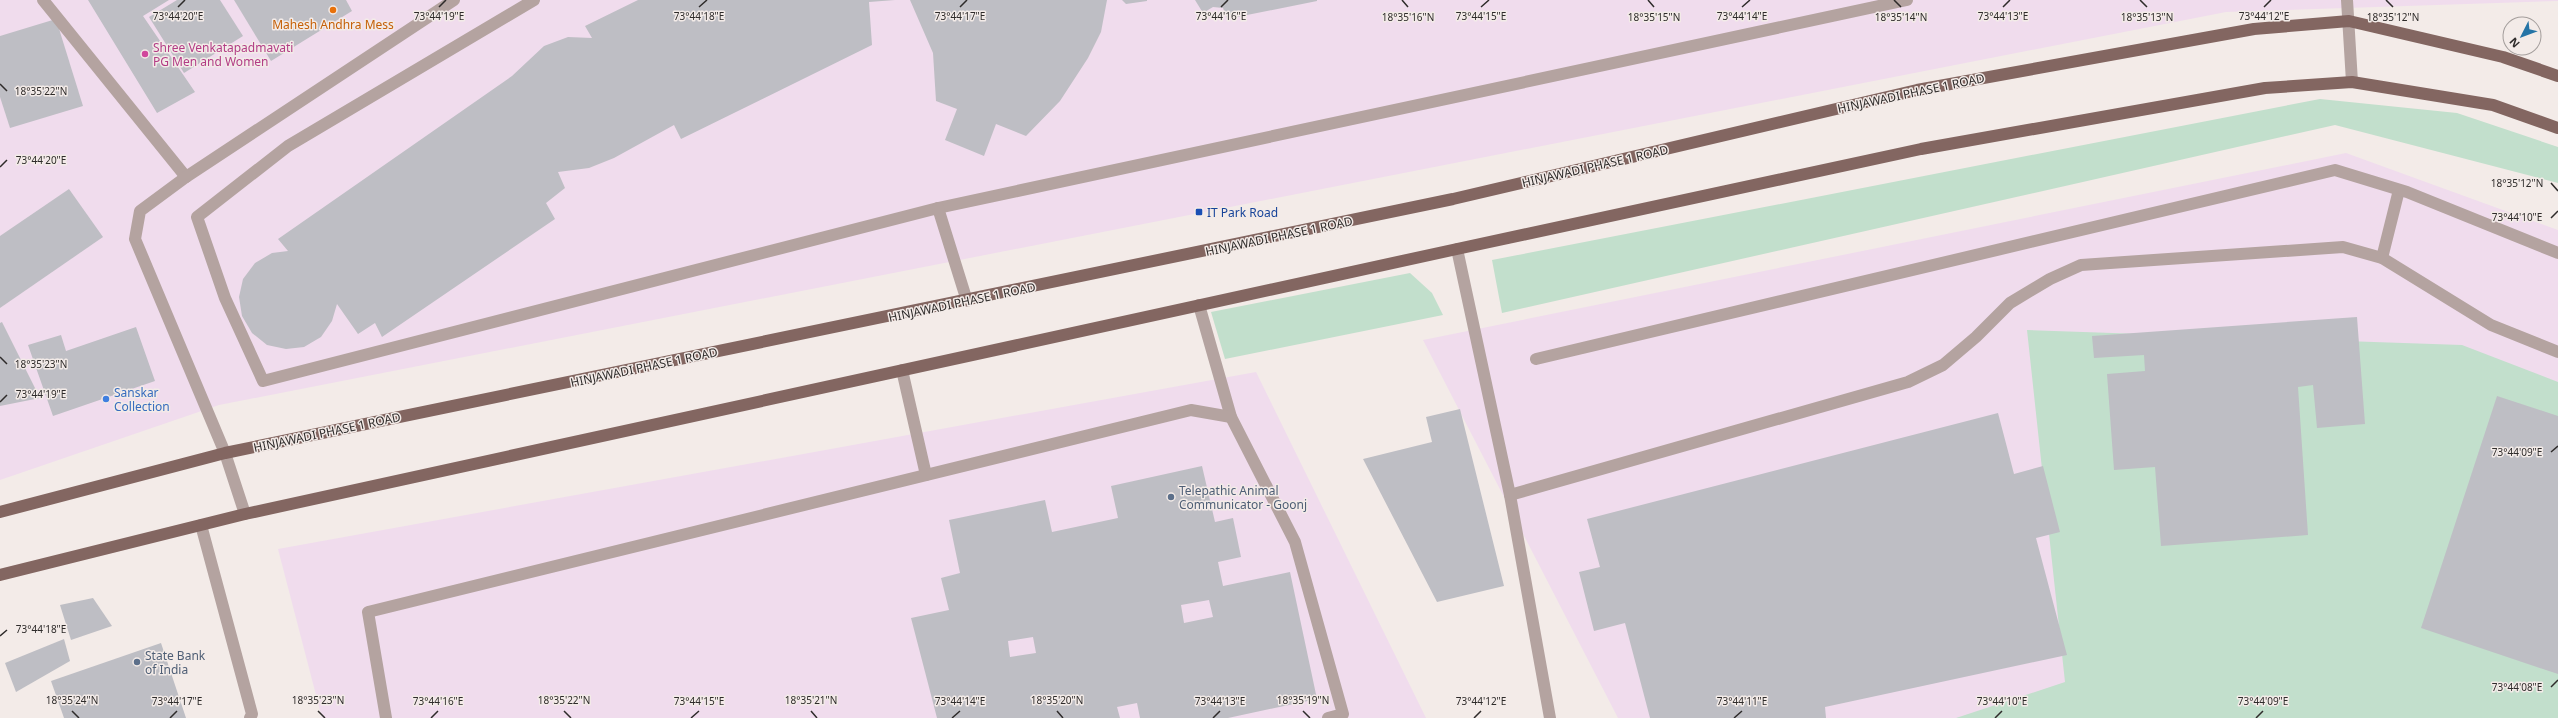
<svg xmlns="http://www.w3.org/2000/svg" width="2558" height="718" font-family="'Noto Sans',sans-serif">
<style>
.commercial{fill:#f0dced}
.green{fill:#c2dfcc}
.building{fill:#bebec4;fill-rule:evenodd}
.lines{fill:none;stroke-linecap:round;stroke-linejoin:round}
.minor{stroke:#b4a3a0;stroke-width:12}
.major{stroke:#836661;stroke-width:12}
.ticks{fill:none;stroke:#2e2b2a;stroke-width:1.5}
.food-dot{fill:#e8710a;stroke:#f3ebe8;stroke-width:1.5}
.hotel-dot{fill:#d1479c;stroke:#f3ebe8;stroke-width:1.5}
.transit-dot{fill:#1a4fb4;stroke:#f3ebe8;stroke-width:1.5}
.shop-dot{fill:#3f7fe0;stroke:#f3ebe8;stroke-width:1.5}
.service-dot{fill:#5c6f8a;stroke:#f3ebe8;stroke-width:1.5}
.labels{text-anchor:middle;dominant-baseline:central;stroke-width:3;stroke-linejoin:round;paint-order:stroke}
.food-label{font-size:12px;fill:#c56008;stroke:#f3ebe8}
.hotel-label{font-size:12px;fill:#b23c85;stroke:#f3ebe8;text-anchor:start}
.street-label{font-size:12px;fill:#2e2b2a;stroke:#f3ebe8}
.transit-label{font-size:12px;fill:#164399;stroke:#f3ebe8;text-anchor:start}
.shop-label{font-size:12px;fill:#366cbe;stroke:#f3ebe8;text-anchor:start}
.service-label{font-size:12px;fill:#4e5e75;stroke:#f3ebe8;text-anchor:start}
.ticks-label{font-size:10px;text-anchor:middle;fill:#2e2b2a;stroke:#f3ebe8;stroke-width:3;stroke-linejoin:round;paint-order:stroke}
</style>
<rect width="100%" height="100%" fill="#f3ebe8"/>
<!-- commercial -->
<g class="commercial">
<polygon points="0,0 2558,0 2558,1 2226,12 219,405 0,480"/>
<polygon points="2346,153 2558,230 2558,718 1618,718 1423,340"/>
<polygon points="1256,372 1426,718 322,718 278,549"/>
</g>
<!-- green -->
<g class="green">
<polygon points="2320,99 2457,113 2558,147 2558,183 2335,125 1502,313 1492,260"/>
<polygon points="1410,273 1432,293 1443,315 1225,359 1211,312"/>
<polygon points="2027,330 2462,345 2558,382 2558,718 1956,718 2065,682"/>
</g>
<!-- building -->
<g class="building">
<polygon points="88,0 169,0 143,16 195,92 157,113"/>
<polygon points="177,0 220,0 243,36 184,73 149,17"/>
<polygon points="234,0 346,0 352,11 271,61"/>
<polygon points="638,0 895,0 869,2 872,45 681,139 674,125 614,158 589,168 558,172 565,188 546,203 555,219 382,337 375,323 358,334 337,304 332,321 321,337 304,347 286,349 267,345 252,333 242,316 239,297 243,279 255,263 272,253 288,251 278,239 512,76 544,46 568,37 592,38 585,26"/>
<polygon points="910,0 1107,0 1101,32 1088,58 1060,101 1026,136 996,124 984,156 945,140 957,109 936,101 933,53"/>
<polygon points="1122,0 1147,0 1147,1 1126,4"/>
<polygon points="1195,0 1317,0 1317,1 1227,19 1223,8 1213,7 1203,13"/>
<polygon points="56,19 83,106 10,128 0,97 0,36"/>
<polygon points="69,189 103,237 0,308 0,236"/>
<polygon points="2357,317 2365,424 2317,428 2313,385 2298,387 2308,535 2161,546 2155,467 2114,470 2107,374 2145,371 2144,355 2094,358 2092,336"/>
<polygon points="2,322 40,398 0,406 0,323"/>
<polygon points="136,327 155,381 53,416 28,345 61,335 66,351"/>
<polygon points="2497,396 2558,416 2558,674 2421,628"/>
<polygon points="1460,409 1504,586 1437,602 1363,459 1432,442 1426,417"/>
<polygon points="1998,413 2014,474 2043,466 2060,532 2036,538 2067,655 1825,707 1826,718 1650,718 1625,623 1594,631 1579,572 1600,567 1587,519"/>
<path d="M1202 466 1215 522 1233 518 1241 557 1218 562 1223 586 1290 572 1317 699 1228 718H1140L1137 703 1117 707 1120 718H937L911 618 949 610 941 578 960 573 949 520 1045 500 1052 532 1118 518 1111 486ZM1209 600 1213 617 1184 623 1181 605ZM1033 637 1036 653 1010 657 1008 641Z"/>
<polygon points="93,598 112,626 71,640 60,605"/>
<polygon points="64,639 70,661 16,692 5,663"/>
<polygon points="161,643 186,718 64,718 51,681"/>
</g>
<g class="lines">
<!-- minor -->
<g class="minor">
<polyline points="43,0 186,177"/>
<polyline points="534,0 288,146 197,217 225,298 263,381 938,208 1907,0"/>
<polyline points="2347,0 2352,82"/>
<polyline points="938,208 967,301"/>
<polyline points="1457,249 1510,495 1550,718"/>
<polyline points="2382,258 2399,190"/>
<polyline points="1199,305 1231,417 1295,542 1343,714 1328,718"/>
<polyline points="1536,359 2335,170 2407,192 2558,253"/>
<polyline points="902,370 926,475"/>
<polyline points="1510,495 1908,382 1943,365 1976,337 2010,303 2050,279 2081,265 2343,247 2382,258 2491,325 2558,352"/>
<polyline points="245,514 225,453 135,239 140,211 186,177 454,0"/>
<polyline points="201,525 252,714 250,718"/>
<polyline points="386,718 368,612 1191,410 1231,417"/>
</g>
<!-- major -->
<g class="major">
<polyline points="0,512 225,453 1453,199 1917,90 2254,29 2349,21 2503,57 2558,76"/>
<polyline points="0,575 245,514 1457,249 1921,149 2265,88 2352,82 2493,105 2558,128"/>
</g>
</g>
<!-- ticks -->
<path class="ticks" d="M1402 0 1408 7M1648 0 1654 7M1894 0 1901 7M2140 0 2147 7M2386 0 2393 7M178 7 185 0M439 7 446 0M699 7 707 0M960 7 967 0M1221 7 1228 0M1481 7 1489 0M1742 7 1750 0M2003 7 2010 0M2264 7 2271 0M0 84 7 91M0 167 7 160M2551 183 2558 191M2551 218 2558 211M0 357 7 364M0 402 7 395M2551 452 2558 446M0 636 7 630M2551 687 2558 680M72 711 79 718M318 711 325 718M564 711 571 718M811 711 817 718M1057 711 1063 718M1303 711 1310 718M170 718 177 711M431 718 438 711M691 718 699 711M952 718 960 711M1213 718 1220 711M1474 718 1481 711M1734 718 1742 711M1995 718 2002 711M2256 718 2263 711"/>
<!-- markers -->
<circle class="food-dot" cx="333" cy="10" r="4"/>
<circle class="hotel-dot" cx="145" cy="54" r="4"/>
<rect class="transit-dot" x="1195" y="208" width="8" height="8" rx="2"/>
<circle class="shop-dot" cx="106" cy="399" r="4"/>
<g class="service-dot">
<circle cx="1171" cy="497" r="4"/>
<circle cx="137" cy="662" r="4"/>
</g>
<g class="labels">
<!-- food labels -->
<g class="food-label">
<text x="333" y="24">Mahesh Andhra Mess</text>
</g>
<!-- hotel labels -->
<g class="hotel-label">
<text x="153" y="47">Shree Venkatapadmavati<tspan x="153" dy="14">PG Men and Women</tspan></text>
</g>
<!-- street labels -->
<g class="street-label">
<text transform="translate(1911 93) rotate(-12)">HINJAWADI PHASE 1 ROAD</text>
<text transform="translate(1595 166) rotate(-13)">HINJAWADI PHASE 1 ROAD</text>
<text transform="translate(1279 236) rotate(-12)">HINJAWADI PHASE 1 ROAD</text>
<text transform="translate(962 302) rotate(-12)">HINJAWADI PHASE 1 ROAD</text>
<text transform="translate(644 367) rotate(-12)">HINJAWADI PHASE 1 ROAD</text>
<text transform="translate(327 432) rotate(-12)">HINJAWADI PHASE 1 ROAD</text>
</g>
<!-- transit labels -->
<g class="transit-label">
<text x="1207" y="212">IT Park Road</text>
</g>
<!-- shop labels -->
<g class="shop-label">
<text x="114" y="392">Sanskar<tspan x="114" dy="14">Collection</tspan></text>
</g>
<!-- service labels -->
<g class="service-label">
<text x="1179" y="490">Telepathic Animal<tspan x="1179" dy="14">Communicator - Goonj</tspan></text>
<text x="145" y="655">State Bank<tspan x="145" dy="14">of India</tspan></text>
</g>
</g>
<g class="ticks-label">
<text x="178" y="20">73°44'20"E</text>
<text x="439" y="20">73°44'19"E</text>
<text x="699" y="20">73°44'18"E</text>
<text x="1481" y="20">73°44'15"E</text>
<text x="1742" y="20">73°44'14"E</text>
<text x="2264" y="20">73°44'12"E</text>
<text x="960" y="20">73°44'17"E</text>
<text x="1221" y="20">73°44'16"E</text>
<text x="2003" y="20">73°44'13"E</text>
<text x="2147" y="21">18°35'13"N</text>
<text x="2393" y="21">18°35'12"N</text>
<text x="1408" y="21">18°35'16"N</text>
<text x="1654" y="21">18°35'15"N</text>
<text x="1901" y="21">18°35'14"N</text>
<text x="41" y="95">18°35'22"N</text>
<text x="41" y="164">73°44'20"E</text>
<text x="2517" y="187">18°35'12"N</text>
<text x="2517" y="221">73°44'10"E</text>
<text x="41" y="368">18°35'23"N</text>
<text x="41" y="398">73°44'19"E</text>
<text x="2517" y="456">73°44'09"E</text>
<text x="41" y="633">73°44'18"E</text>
<text x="2517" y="691">73°44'08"E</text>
<text x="72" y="704">18°35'24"N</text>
<text x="318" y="704">18°35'23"N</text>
<text x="564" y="704">18°35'22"N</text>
<text x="811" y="704">18°35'21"N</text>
<text x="1057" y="704">18°35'20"N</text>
<text x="1303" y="704">18°35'19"N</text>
<text x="177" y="705">73°44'17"E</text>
<text x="438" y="705">73°44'16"E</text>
<text x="699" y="705">73°44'15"E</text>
<text x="960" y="705">73°44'14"E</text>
<text x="1220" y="705">73°44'13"E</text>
<text x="1481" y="705">73°44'12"E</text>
<text x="1742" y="705">73°44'11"E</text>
<text x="2002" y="705">73°44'10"E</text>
<text x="2263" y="705">73°44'09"E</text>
</g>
<!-- north arrow -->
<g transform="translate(2522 36) rotate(228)"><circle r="19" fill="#f3ebe8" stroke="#a49e9c"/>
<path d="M0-3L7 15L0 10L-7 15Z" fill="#2574a6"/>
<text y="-6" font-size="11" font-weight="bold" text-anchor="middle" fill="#2e2b2a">N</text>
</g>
</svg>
